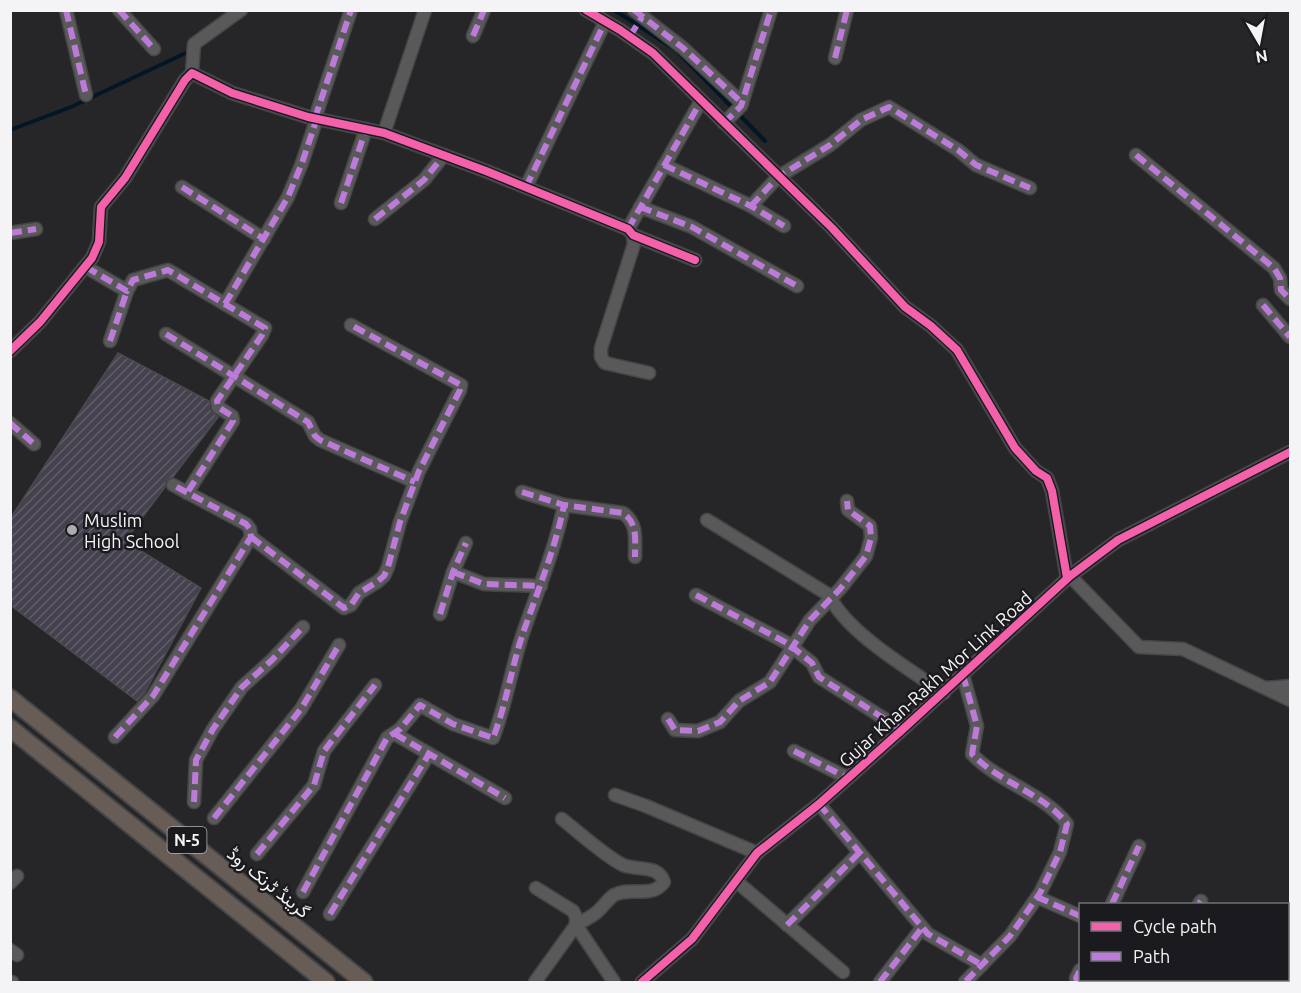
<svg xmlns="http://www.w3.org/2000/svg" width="1301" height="993" font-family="Ubuntu,Vazirmatn,sans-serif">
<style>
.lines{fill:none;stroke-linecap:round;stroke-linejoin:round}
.stream{stroke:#031625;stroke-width:4}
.building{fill:url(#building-hatch);stroke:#4a4a4c;stroke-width:1.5}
.minor-casing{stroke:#454547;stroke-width:15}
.highway-casing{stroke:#454547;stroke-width:20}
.minor{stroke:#59595a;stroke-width:12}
.highway{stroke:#675d56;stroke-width:16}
.quiet{stroke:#bd7bd9;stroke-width:6;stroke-dasharray:12 6;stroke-linecap:butt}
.cycleway-casing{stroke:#1b1b1f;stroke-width:11}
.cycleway{stroke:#f560ab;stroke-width:8}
.poi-dot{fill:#acacae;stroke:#1b1b1f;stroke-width:2}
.labels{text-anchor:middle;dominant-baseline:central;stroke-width:5;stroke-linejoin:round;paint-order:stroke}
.shield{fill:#1b1b1f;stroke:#b3b3b6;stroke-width:1.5}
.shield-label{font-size:16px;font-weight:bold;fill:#f4f4f6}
.poi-label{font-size:18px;fill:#f4f4f6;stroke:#1b1b1f;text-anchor:start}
.street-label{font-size:18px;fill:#f4f4f6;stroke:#1b1b1f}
</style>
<defs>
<pattern id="building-hatch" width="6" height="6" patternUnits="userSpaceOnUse" patternTransform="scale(1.5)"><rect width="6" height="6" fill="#46414f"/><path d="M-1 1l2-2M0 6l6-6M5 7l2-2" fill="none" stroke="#615d69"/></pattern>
</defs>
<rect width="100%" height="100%" fill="#262628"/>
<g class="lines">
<!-- stream -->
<g class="stream">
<polyline points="614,10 676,50 765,141"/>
<polyline points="10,130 71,107 190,51"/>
</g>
</g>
<!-- building -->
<polygon class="building" points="118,353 209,401 211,411 218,417 173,477 166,481 165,487 125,541 201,588 145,692 137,701 10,605 10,519"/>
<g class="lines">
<defs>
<g id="minor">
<polyline points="66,10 86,95"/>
<polyline points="119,10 154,49"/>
<polyline points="586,10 620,30 653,53 832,228 905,307 931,326 957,350 1015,448 1036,471 1047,478 1052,491 1067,578"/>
<polyline points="634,10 683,48 742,103"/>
<polyline points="473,36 484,10"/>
<polyline points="835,58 847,10"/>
<polyline points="192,73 194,44 241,10"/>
<polyline points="315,118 351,10"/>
<polyline points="724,123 741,106 771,10"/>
<polyline points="384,133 425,10"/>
<polyline points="1136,155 1274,268 1280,278 1281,290 1290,299"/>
<polyline points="664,165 751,206 784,226"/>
<polyline points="182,187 264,239"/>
<polyline points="526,187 605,22"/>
<polyline points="341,203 366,129"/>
<polyline points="751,206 778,177 830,145 861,120 889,107 958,150 976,165 1030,188"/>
<polyline points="640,207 692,227 797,286"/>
<polyline points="375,219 424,180 444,155"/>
<polyline points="628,229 701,101"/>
<polyline points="10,233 36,229"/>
<polyline points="633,235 634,244 601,348 601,357 605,363 649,373"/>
<polyline points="86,267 127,291 133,280 168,270 265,328 262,335 217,401 218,407 232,416 233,421 187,493"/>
<polyline points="225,304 288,197 302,163 317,118"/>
<polyline points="1263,305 1290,337"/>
<polyline points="166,334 308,422 315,436 320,440 415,482"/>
<polyline points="110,341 127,291"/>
<polyline points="10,351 40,322 92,258 99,242 101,207 125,178 185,80 192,73 232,93 308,117 384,133 486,171 628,229 633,235 695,260"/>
<polyline points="10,423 34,444"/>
<path d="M522 492 564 505 623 513C638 523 635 540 635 557"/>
<path d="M707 520 829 595C846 632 910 670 944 693"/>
<polyline points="251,537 344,608 351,605 359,593 377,582 384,576 388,567 400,522 419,471 460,390 461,385 351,325"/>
<polyline points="453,572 484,584 541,586"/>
<polyline points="1070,576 1139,647 1183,649 1290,700"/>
<polyline points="696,595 787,643 812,663 819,677 902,730"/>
<polyline points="440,614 453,572 466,543"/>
<path d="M963 675 977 726 972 754C998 782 1045 794 1067 824L1060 852 1040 893 1010 936 965 982"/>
<polyline points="1266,688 1290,686"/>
<polyline points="668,719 675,730 698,731 720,722 739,701 770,682 810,620 840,589 866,556 871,538 870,526 848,510 847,501"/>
<polyline points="395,734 505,798"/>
<polyline points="115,737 153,696 251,537 250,529 246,524 173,485"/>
<polyline points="794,751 848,778"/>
<polyline points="615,795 646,806 757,853"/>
<polyline points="194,802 196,760 213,729 242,687 272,660 303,627"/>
<polyline points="819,804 928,934 982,965"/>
<polyline points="214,818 301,709 339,645"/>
<path d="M562 819C577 831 606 857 623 865 638 871 658 864 664 882 652 899 631 886 614 895 608 899 603 907 597 912 591 917 583 921 576 925L614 982"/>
<polyline points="257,854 314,785 324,751 375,685"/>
<polyline points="736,881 843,972"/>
<polyline points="10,883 17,876"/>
<path d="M303 892 387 738 400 729 420 705 453 724 493 738C506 705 511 670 522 636 537 592 555 550 564 505"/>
<polyline points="1037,897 1080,916"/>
<polyline points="1112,904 1139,846"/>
<polyline points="1199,904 1201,901"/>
<polyline points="330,914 429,754"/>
<polyline points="787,925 859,853"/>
<polyline points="10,950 17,955"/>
<polyline points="10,982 12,982"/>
<polyline points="535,982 576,925 576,917 573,911 536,888"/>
<polyline points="642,982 692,939 757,853 819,804 902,730 1070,576 1118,540 1290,452"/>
<polyline points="880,982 922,928"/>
<polyline points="1078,982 1076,978 1080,970"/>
<polyline points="1157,982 1159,980"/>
</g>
<g id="highway">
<polyline points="10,698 364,982"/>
<polyline points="10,728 326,982"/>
</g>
</defs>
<!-- minor casing -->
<use href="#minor" class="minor-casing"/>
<!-- highway casing -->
<use href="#highway" class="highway-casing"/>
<!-- minor -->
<use href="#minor" class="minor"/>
<!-- highway -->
<use href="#highway" class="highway"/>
<!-- quiet -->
<g class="quiet">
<polyline points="66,10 86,95"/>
<polyline points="119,10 154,49"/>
<polyline points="634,10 683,48 742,103"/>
<polyline points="473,36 484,10"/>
<polyline points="630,36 642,17"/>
<polyline points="835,58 847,10"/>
<polyline points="315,118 351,10"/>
<polyline points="724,123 741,106 771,10"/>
<polyline points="1136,155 1274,268 1280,278 1281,290 1290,299"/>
<polyline points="664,165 751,206 784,226"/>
<polyline points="182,187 264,239"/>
<polyline points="526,187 605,22"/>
<polyline points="341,203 366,129"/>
<polyline points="751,206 778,177 830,145 861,120 889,107 958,150 976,165 1030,188"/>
<polyline points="640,207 692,227 797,286"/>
<polyline points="375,219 424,180 444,155"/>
<polyline points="628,229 701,101"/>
<polyline points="10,233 36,229"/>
<polyline points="86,267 127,291 133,280 168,270 265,328 262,335 217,401 218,407 232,416 233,421 187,493"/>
<polyline points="225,304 288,197 302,163 317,118"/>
<polyline points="1263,305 1290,337"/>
<polyline points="166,334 308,422 315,436 320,440 415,482"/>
<polyline points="110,341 127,291"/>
<polyline points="10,423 34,444"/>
<path d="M522 492 564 505 623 513C638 523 635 540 635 557"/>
<polyline points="251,537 344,608 351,605 359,593 377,582 384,576 388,567 400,522 419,471 460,390 461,385 351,325"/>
<polyline points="453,572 484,584 541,586"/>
<polyline points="696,595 787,643 812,663 819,677 902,730"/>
<polyline points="440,614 453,572 466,543"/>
<path d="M963 675 977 726 972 754C998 782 1045 794 1067 824L1060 852 1040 893 1010 936 965 982"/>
<polyline points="668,719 675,730 698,731 720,722 739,701 770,682 810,620 840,589 866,556 871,538 870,526 848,510 847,501"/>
<polyline points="395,734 505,798"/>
<polyline points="115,737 153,696 251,537 250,529 246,524 173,485"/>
<polyline points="794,751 848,778"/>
<polyline points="194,802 196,760 213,729 242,687 272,660 303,627"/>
<polyline points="819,804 928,934 982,965"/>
<polyline points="214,818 301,709 339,645"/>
<polyline points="257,854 314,785 324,751 375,685"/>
<path d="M303 892 387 738 400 729 420 705 453 724 493 738C506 705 511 670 522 636 537 592 555 550 564 505"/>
<polyline points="1037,897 1080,916"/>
<polyline points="1112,904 1139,846"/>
<polyline points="1199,904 1201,901"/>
<polyline points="330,914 429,754"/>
<polyline points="787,925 859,853"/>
<polyline points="880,982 922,928"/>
<polyline points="1078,982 1076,978 1080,970"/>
<polyline points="1157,982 1159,980"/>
</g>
<defs>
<g id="cycleway">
<polyline points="586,10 620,30 653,53 832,228 905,307 931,326 957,350 1015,448 1036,471 1047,478 1052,491 1067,578"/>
<polyline points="10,351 40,322 92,258 99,242 101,207 125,178 185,80 192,73 232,93 308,117 384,133 486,171 628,229 633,235 695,260"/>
<polyline points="642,982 692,939 757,853 819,804 902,730 1070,576 1118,540 1290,452"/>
</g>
</defs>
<!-- cycleway casing -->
<use href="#cycleway" class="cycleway-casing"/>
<!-- cycleway -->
<use href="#cycleway" class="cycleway"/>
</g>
<!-- markers -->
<circle class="poi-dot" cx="72" cy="530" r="6"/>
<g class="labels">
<!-- shield labels -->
<rect class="shield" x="167.5" y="827" width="39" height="26" rx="4.5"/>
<g class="shield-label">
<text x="187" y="840">N-5</text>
</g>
<!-- poi labels -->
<g class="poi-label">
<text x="84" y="520">Muslim<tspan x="84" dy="21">High School</tspan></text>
</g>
<!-- street labels -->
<g class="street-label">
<text transform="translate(935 679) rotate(-42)">Gujar Khan-Rakh Mor Link Road</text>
<text transform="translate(269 882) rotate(39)">گرینڈ ٹرنک روڈ</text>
</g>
</g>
<!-- border -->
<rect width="1301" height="993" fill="none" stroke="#f4f4f6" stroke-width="24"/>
<!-- legend -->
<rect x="1079" y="903" width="210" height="78" fill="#1b1b1f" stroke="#727275" stroke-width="1.5"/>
<rect x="1091" y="922" width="30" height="9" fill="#f560ab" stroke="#727275" stroke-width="1.5"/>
<text x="1133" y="933" font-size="18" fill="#f4f4f6">Cycle path</text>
<rect x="1091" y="952" width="30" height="9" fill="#bd7bd9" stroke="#727275" stroke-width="1.5"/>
<text x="1133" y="963" font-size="18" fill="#f4f4f6">Path</text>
<!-- north arrow -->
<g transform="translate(1259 42) rotate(170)" stroke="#1b1b1f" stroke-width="4.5" paint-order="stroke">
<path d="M0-4.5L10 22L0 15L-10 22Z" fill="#f4f4f6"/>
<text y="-9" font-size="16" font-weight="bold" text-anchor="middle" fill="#f4f4f6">N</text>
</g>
</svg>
